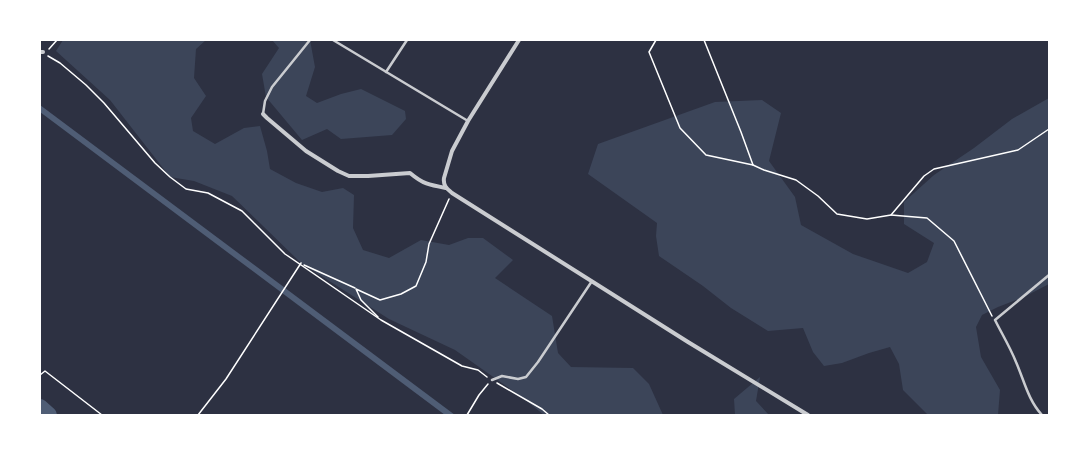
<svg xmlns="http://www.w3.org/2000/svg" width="1089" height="455" font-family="'Playfair Display',serif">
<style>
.green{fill:#3c4559}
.water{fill:#4f5d75}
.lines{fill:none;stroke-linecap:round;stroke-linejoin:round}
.river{stroke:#4f5d75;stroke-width:16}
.path{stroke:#fff;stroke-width:1.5}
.service{stroke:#caccd0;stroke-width:2.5}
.minor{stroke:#caccd0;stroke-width:4}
</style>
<rect width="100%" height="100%" fill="#2d3142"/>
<!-- green -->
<g class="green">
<polygon points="63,40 206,40 196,49 194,78 206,96 191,118 193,131 215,144 244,128 260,126 267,151 270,169 296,183 322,192 343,188 354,195 353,228 363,250 389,258 421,240 449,245 468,238 483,238 513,260 495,278 552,316 558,353 571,367 633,368 649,384 663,415 544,415 523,398 455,350 389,319 301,263 232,196 194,181 170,177 110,100 56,51"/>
<polygon points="272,40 310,40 315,67 306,96 317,103 341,94 361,89 405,111 406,119 392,135 341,139 327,129 302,140 266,97 262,74 279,48"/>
<polygon points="1049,98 1049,284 1024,297 998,307 982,315 976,327 981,357 1000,390 998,415 928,415 903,390 899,364 890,347 869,353 842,363 824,366 813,352 803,328 768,331 731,308 703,286 659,256 656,236 657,223 588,174 598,144 715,102 762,100 781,113 769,161 795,197 801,225 853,254 908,273 927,262 934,243 904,224 904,202 934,175 974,148 1012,119"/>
<polygon points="760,377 756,401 769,415 735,415 734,399"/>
</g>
<!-- water -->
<polygon class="water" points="40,105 455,415 445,415 40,112"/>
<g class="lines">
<!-- river -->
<polyline class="river" points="40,407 49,415"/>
<!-- path -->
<g class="path">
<polyline points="656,40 649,52 680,128 706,155 753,165"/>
<polyline points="704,40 741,132 753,165 764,170 796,180 818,196 837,214 867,219 891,215 924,176 934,169 1018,150 1049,129"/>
<polyline points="49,49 57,40"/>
<polyline points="48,56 60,63 86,85 104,103 155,163 170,177 186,189 208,193 242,211 285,254 381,320 462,366 478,370 487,377"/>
<polyline points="891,215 927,218 954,241 992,316"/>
<polyline points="304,265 355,288"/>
<polyline points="378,317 361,300 356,289 380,300 401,294 416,286 426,262 429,244 449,199"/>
<polyline points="40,375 45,371 102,415"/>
<polyline points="497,383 542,409 549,415"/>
<polyline points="198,415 226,379 301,263"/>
<polyline points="467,415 479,395 488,384"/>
</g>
<!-- service -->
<g class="service">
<polyline points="333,40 468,121"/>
<polyline points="386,72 407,40"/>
<polyline points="263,114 265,101 272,87 310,40"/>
<polyline points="492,380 502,376 518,379 526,377 538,362 592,281"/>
<path d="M1042 415C1028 400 1024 380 1016 362 1010 347 1002 334 995 320L1049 275"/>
</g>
<!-- minor -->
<g class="minor">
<path d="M519 40 468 121 452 151 444 178C443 185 446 188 452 193L688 342 808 415"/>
<polyline points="40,52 43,52"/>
<path d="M263 114 267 118 306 151 338 171 349 176H368L410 173C423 184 429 185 446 188"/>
</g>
</g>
<!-- border -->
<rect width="1089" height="455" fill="none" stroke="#ffffff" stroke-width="82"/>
</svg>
